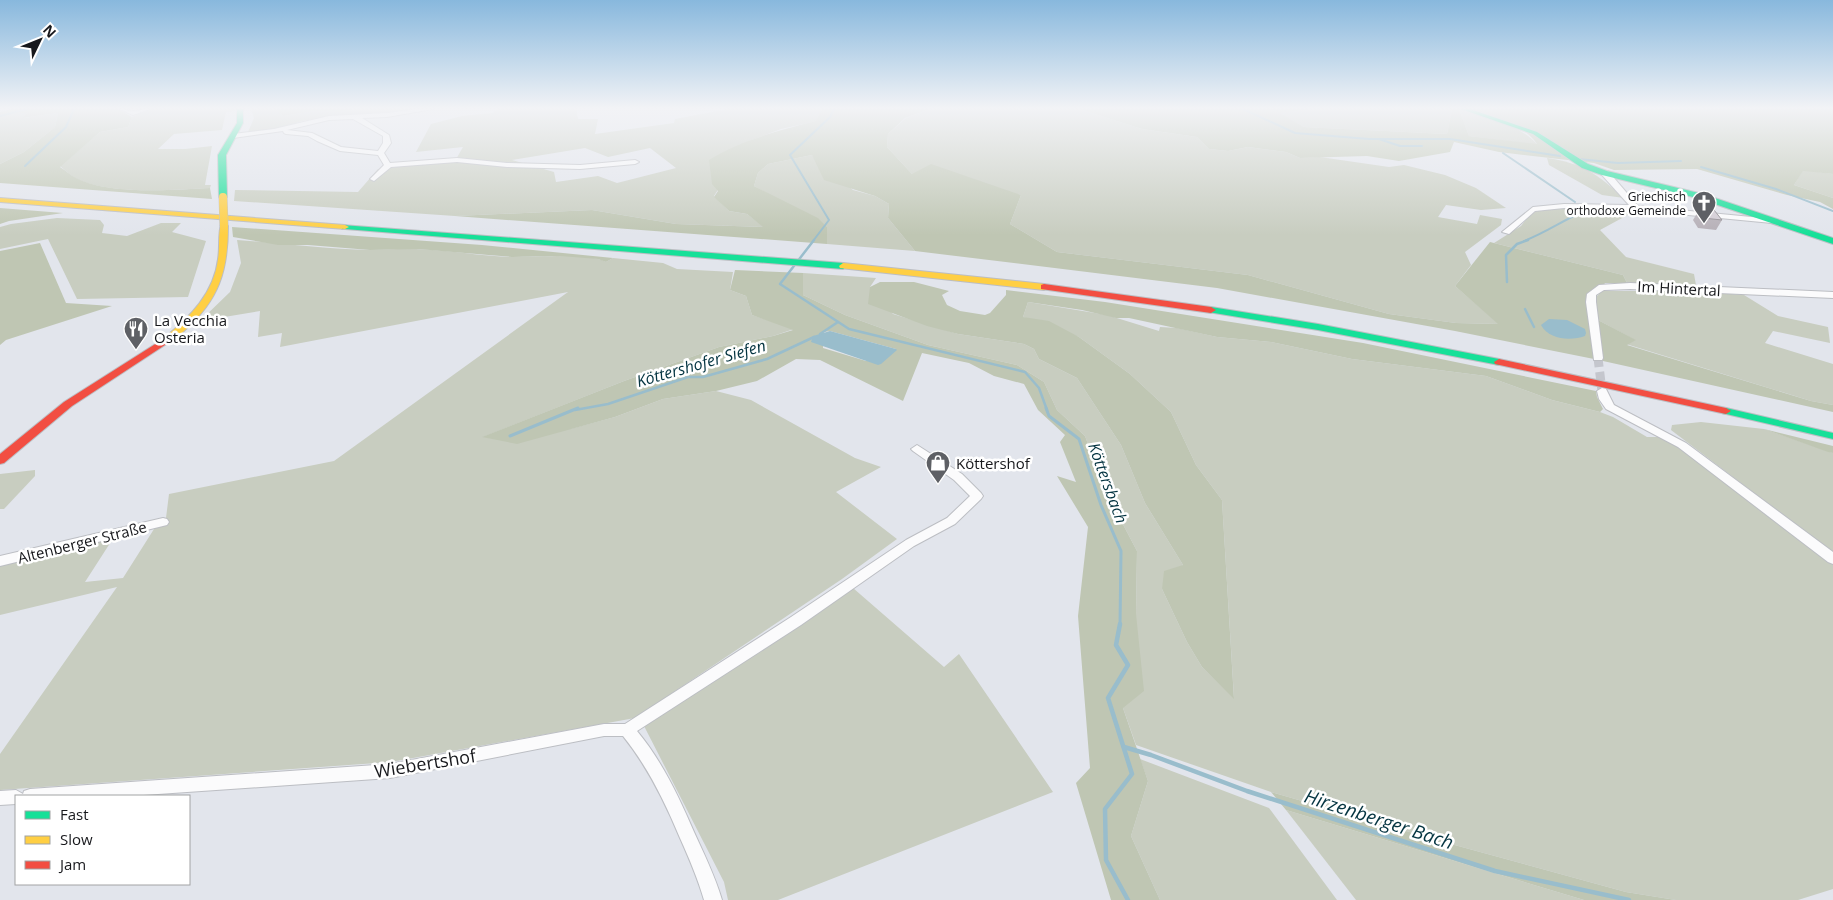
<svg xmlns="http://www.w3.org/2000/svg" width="1833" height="900" font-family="'Open Sans',sans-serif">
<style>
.green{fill:#c8cdc0;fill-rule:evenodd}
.forest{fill:#bfc6b3;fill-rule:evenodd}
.water{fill:#99bdcc}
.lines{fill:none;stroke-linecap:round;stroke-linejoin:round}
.stream-far3{stroke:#99bdcc;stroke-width:2}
.stream-far2{stroke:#99bdcc;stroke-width:2.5}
.stream-far1{stroke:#99bdcc;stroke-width:3}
.stream{stroke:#99bdcc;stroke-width:4.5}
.street-tunnel{stroke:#c4c6cd;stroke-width:9;stroke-dasharray:9 5;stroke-linecap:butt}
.street-casing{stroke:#bcbec3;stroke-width:2}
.fast-casing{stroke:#bcbec3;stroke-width:2}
.slow-casing{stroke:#bcbec3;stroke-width:2}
.jam-casing{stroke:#bcbec3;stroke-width:2}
.street{fill:#fbfbfc;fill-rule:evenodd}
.fast{fill:#16e098;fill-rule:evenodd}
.slow{fill:#ffcf43;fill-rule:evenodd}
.jam{fill:#f24e42;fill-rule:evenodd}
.slow-bridge-casing{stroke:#bcbec3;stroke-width:9;stroke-linecap:butt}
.slow-bridge{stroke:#ffcf43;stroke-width:8}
.wall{fill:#b5afb6}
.building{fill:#d2ccd4;stroke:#938f94}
.labels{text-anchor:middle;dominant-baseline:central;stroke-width:5;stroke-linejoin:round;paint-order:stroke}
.far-poi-label{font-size:12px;fill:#17181c;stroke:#fff;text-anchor:end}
.street-label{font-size:15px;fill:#17181c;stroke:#fff}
.poi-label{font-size:15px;fill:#17181c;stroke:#fff;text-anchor:start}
.water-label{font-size:16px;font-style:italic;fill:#043441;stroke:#fff}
.near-street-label{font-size:18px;fill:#17181c;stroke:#fff}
.near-water-label{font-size:19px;font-style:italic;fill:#043441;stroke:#fff}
</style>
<rect width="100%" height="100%" fill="#e2e5ec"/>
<!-- green -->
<g class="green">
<path d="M150 109H234V111L226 112 222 130 174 134 158 149H185L212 146 205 185H211L210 188C173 190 108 195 75 178 70 175 65 170 60 166L100 132 128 127 132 117Z"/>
<polygon points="251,109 276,109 283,116 315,111 338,112 357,109 424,109 327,117 302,121 276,129 248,132 254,118"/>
<path d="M497 109H576L578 119H598L595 134 674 123 675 119 728 109H822L817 121 781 129 749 141 714 196 729 211 747 214 764 227 676 224 592 210 455 216 234 201 235 190 358 192 378 169 455 161 463 147 416 152 431 124 462 116 493 113ZM585 148 608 157 650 148 676 168 617 183 598 176 556 182 554 172 512 160Z"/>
<polygon points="930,109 1079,109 1142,129 1197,137 1209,149 1228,151 1248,147 1286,152 1300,158 1320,157 1389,167 1404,165 1445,175 1476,188 1506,208 1481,210 1446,205 1438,217 1477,224 1480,215 1502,219 1501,225 1465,252 1471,265 1455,286 1499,324 1456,323 1389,314 1248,275 1057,252 1010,224 1021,195 912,174 887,147 888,134 906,118"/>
<polygon points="1314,109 1452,109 1447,134 1304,127 1279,113"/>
<path d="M1459 109C1486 118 1518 123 1538 145L1469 136Z"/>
<polygon points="14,113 29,113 23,118 58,113 55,127 24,152 0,164 0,116"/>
<polygon points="812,155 853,190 875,196 889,204 888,218 915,251 827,244 827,227 754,186 758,173 768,164"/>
<path d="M1547 158C1583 163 1598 175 1624 198L1602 195 1549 165Z"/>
<polygon points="1803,170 1833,174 1833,198 1794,185"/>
<polygon points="1566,207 1633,209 1635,211 1600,230 1626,257 1694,274 1696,285 1689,287 1627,283 1623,275 1494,243 1521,226 1528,217 1536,211"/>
<polygon points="57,218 100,220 104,225 102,233 127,236 161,223 181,223 172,232 206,241 188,297 77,299 48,239 0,249 0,227 11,224"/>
<path d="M237 240C281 243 326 249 370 250 385 250 401 248 416 249 448 250 480 256 511 257 534 258 588 252 606 262L613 258 663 263 677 269 733 272 730 290 746 296 752 315 794 329 773 336 719 347 624 381 483 437 570 429 615 417 663 399 716 391 751 400 855 458 881 467 836 492 897 539 842 579 635 718 391 762 0 790V754L117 587 0 615V565L114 537 85 582 123 578 161 518H166L169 494 334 461 568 292 280 347 282 333 258 337 260 311 200 321 230 292 241 263Z"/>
<polygon points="803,273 876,278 870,287 893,314 958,334 1024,344 1034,349 1039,359 1077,378 1121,445 1145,503 1183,565 1162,589 1187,642 1202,667 1234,698 1222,500 1196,465 1171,412 1130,374 1079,337 1023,317 1028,302 1107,315 1159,331 1160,327 1177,328 1217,337 1271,342 1352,359 1486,376 1552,400 1600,412 1613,417 1647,437 1658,437 1682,449 1783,528 1833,562 1833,889 1798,900 1676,900 1626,892 1451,844 1271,792 1136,745 1123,708 1136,614 1137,551 1108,496 1085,436 1057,410 1044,382 1017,365 928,345 845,315 803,295"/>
<polygon points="1602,291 1691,291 1744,295 1778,316 1828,327 1830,343 1773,331 1765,343 1833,364 1833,405 1811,401 1626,344 1635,340 1598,320 1596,297"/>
<polygon points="1701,422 1764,429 1833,453 1833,553 1671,430 1672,425"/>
<polygon points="35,470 35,476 4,509 0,509 0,474"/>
<polygon points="853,588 944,667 959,654 1053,792 778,900 728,900 724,882 644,726"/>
<polygon points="1140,759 1269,808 1337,900 1160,900 1131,836 1148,781"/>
<polygon points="1286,810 1584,900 1356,900"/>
</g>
<!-- forest -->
<g class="forest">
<path d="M11 109H118L132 117 128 127 100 132 60 167C65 170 70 175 76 178 109 195 172 190 210 188L212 199 0 183V164L24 152 55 127 58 113 22 118 28 113H14L0 116V112Z"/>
<polygon points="276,109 357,109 338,112 315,111 283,116"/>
<path d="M822 109H930L905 118 888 134 887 147 912 174 931 164 1021 195 1010 224 1057 252 1248 275 1389 314 1456 323 1498 324 1455 286 1490 242 1623 275 1627 283H1605L1596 297 1598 320 1636 340 1627 345 1811 401 1833 405V412L1594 359 1455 331 1217 288 915 251 888 218 889 204 875 196 824 180 812 155 768 164 758 173 754 186 818 218 827 227V244L455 216 592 210 676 224 763 227 747 214 729 211 714 197 718 191 712 184 709 160C741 140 780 130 816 121Z"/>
<path d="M1079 109H1314L1280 113 1304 127 1447 134 1452 109H1459L1469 136 1537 144C1522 122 1488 115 1463 109H1833V174L1803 171 1794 185 1833 198V209L1820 202 1787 195 1697 169 1614 170 1594 163 1499 152 1454 142 1450 152 1399 161 1367 156 1300 158 1286 152 1248 147 1228 151 1209 149 1197 137 1142 129Z"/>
<polygon points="0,208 63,213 9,221 0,224"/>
<polygon points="232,227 482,245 613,258 606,262 598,259 560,256 512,257 418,249 370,250 308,245 278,245 233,237"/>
<polygon points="40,243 66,303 112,306 6,340 0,345 0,251"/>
<path d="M735 270 803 273V295L845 315 928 345 1017 365 1044 382 1057 410 1085 436 1108 496 1137 551 1136 614 1144 691 1123 708 1148 781 1131 836 1160 900H1111L1076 783 1090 768 1078 616 1088 527 1057 476 1076 482 1060 442 1065 435 1038 410 1024 384 994 376 969 363 922 353 903 401 820 360 796 359 757 381 716 391 663 399 615 417 517 444 482 437 624 381 719 347 773 336 793 330 752 315 746 296 730 290ZM830 331 896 349 866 361 823 348V332Z"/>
<polygon points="880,282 914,282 949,291 942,295 947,305 960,311 985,315 990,313 1006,295 1006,290 1105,302 1363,343 1596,391 1597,397 1603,409 1600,412 1552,400 1486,376 1352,359 1271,342 1217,337 1129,318 1116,318 1082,310 1028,302 1023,317 1049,321 1079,337 1130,374 1171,412 1196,465 1222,500 1234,699 1202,667 1187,642 1162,589 1164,571 1183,565 1145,503 1121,445 1077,378 1039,359 1034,349 1024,344 958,334 927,326 868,304 870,287"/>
<polygon points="1764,429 1833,446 1833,453 1828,452"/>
<polygon points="1271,792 1451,844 1626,892 1676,900 1584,900 1286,810"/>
</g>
<!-- water -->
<g class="water">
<path d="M1549 319 1567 320 1585 329 1586 333 1585 336C1571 341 1549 340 1541 325Z"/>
<polygon points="830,331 896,349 897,350 881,364 878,365 811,342 813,336"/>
</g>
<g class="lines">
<!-- stream-far3 -->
<g class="stream-far3">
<polyline points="1243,109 1295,133 1369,139 1450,139 1560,156"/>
<polyline points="0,116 27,109"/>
<polyline points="1379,139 1400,146 1422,146"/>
<polyline points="1503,153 1575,202"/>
<polyline points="1579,159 1618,163 1681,161"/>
<polyline points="25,166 66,127 74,109"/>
<polyline points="1701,167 1776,189 1833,211"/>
<polyline points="813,241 829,220 790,155 830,117 834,109"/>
<path d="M1524 241C1545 233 1562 221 1582 212V209"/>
</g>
<!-- stream-far2 -->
<g class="stream-far2">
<polyline points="814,240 780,284 849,329 1025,372 1039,388 1047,410"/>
<polyline points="1507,282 1506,255 1517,244 1528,240"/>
<polyline points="1525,309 1534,327"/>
<polyline points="820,334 838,322"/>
<polyline points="575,410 608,404 688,377 703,377 767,359 814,337"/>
</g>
<!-- stream-far1 -->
<g class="stream-far1">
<polyline points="1046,408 1049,416 1079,439 1101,505 1121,551 1120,625"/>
<polyline points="510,436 578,408"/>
</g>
<!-- stream -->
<g class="stream">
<polyline points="1120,624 1116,645 1128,665 1108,698 1132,774 1105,809 1106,860 1128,900"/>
<polyline points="1124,747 1151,755 1247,791 1495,871 1629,900"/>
</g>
<!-- street-tunnel -->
<polyline class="street-tunnel" points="1598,358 1602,391"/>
<defs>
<g id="street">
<polygon points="120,109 133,111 150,109 133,115"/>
<path d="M417 109H433L387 117 362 118 389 135 391 143 384 153 390 163 457 158 507 163 580 165 635 160 639 162 635 164 580 169 507 167 457 162 391 167 374 181 370 179 384 165 378 155 340 151 317 141 308 136 286 134 284 133 283 131 233 138 230 136 233 134 274 129 329 116 387 113ZM353 119 383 136V143L378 151 341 147 312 133 287 130 329 120Z"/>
<polygon points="1602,171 1608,171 1638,206 1772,219 1776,221 1772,223 1636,210 1564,208 1535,211 1509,234 1502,232 1533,207 1564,204 1629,205 1602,175"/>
<polygon points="1630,283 1833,292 1833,298 1630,289 1604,290 1596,295 1596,302 1603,358 1602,360 1594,360 1586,302 1587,294 1599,285"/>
<polygon points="1602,388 1606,389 1614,405 1686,443 1833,552 1833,564 1828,562 1678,447 1606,409 1599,399 1597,391"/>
<path d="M917 445 962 474 981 493 983 496 981 499 955 524 914 546 801 625 637 731C662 761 679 797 694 832 704 854 715 876 722 900H704C698 879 689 858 680 838 665 802 648 767 623 736H604L390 778 129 796H16V804L0 805V791L16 790 23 794 24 791 30 789 390 764 604 724H625L791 617 906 540 947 518 970 496 954 480 913 451 911 449Z"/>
<polygon points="163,518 167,519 169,522 167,525 0,566 0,556"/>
</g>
<g id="fast">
<polygon points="237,109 243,109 243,123 226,155 227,197 223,199 219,197 218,155 237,123"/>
<polygon points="1461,109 1470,109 1537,132 1588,164 1607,171 1703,194 1833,238 1833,244 1697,198 1602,175 1582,168 1533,134"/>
<polygon points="342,225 843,263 847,266 843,269 345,229 342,229"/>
<polygon points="1211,307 1318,324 1499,359 1504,362 1499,365 1318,330 1208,312 1208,308"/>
<polygon points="1726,408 1833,433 1833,439 1722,413 1721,411"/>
</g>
<g id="slow">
<polygon points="0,198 345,225 349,227 345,229 0,202"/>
<path d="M221 224 228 226C228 271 219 300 184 331 178 336 173 343 165 341L163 339 165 337C190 317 214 293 218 259 220 248 218 234 221 224Z"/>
<polygon points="843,263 1044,284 1048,287 1044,290 840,268 839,266"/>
</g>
<g id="jam">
<polygon points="1044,284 1211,307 1216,310 1211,313 1041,289 1041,285"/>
<polygon points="168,336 171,337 173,339 171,341 72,406 4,463 0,464 0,454 64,402"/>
<polygon points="1499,359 1726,408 1731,411 1726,414 1495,364 1494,362"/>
</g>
</defs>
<!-- street casing -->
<use href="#street" class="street-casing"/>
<!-- fast casing -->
<use href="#fast" class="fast-casing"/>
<!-- slow casing -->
<use href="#slow" class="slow-casing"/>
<!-- jam casing -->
<use href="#jam" class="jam-casing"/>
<!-- street -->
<use href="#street" class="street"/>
<!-- fast -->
<use href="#fast" class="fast"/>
<!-- slow -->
<use href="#slow" class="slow"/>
<!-- jam -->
<use href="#jam" class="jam"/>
<defs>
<polyline id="slow-bridge" points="223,197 224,226"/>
</defs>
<!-- slow-bridge casing -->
<use href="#slow-bridge" class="slow-bridge-casing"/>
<!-- slow-bridge -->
<use href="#slow-bridge" class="slow-bridge"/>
</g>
<!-- wall -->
<polygon class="wall" points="1699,210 1722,220 1716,230 1698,228 1693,220"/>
<!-- building -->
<polygon class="building" points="1708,209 1714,210 1722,220 1703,218 1699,210"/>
<!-- sky -->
<linearGradient id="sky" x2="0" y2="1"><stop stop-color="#88b8dd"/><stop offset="0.46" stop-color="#f2f3f6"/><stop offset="1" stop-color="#f2f3f6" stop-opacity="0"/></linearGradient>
<rect width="1833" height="235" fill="url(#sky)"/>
<!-- icons -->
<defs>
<symbol id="church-pin" viewBox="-11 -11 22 30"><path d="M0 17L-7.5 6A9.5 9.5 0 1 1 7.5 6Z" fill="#5e6065" stroke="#fff"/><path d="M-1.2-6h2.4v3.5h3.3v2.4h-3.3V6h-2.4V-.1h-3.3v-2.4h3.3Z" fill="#fff"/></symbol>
<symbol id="restaurant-pin" viewBox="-11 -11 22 30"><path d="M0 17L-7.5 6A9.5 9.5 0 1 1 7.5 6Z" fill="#5e6065" stroke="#fff"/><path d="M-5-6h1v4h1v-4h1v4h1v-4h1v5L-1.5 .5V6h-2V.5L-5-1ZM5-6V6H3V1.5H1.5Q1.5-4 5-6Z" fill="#fff"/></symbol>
<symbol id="shop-pin" viewBox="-11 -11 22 30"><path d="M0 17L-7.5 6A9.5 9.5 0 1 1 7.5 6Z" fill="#5e6065" stroke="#fff"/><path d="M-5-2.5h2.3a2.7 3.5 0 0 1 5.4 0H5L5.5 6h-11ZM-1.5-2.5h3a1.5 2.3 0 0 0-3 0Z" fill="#fff"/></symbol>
</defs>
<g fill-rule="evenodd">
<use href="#church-pin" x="1690" y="189" width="28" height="38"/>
<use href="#restaurant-pin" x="122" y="315" width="28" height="38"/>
<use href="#shop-pin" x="924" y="449" width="28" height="38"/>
</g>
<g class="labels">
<!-- far-poi labels -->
<g class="far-poi-label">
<text x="1686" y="196">Griechisch<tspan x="1686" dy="14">orthodoxe Gemeinde</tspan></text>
</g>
<!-- street labels -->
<g class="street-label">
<text transform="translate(1679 288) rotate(3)">Im Hintertal</text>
<text transform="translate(82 542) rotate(-14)">Altenberger Straße</text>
</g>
<!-- poi labels -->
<g class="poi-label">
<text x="154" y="320">La Vecchia<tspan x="154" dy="17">Osteria</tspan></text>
<text x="956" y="463">Köttershof</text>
</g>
<!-- water labels -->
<g class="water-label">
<text transform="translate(701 363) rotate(-16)">Köttershofer Siefen</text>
<text transform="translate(1108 483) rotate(70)">Köttersbach</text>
</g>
<!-- near-street labels -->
<g class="near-street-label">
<text transform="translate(425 763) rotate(-9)">Wiebertshof</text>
</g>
<!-- near-water labels -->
<g class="near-water-label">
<text transform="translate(1379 819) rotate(18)">Hirzenberger Bach</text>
</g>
</g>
<!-- legend -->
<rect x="15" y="795" width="175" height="90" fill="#ffffff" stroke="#a2a3a4"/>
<rect x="25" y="811" width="25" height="8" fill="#16e098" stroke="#a2a3a4"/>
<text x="60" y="820" font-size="15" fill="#17181c">Fast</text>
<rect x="25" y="836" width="25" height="8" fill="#ffcf43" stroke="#a2a3a4"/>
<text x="60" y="845" font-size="15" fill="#17181c">Slow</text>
<rect x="25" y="861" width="25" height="8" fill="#f24e42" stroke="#a2a3a4"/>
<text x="60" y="870" font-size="15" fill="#17181c">Jam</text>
<!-- north arrow -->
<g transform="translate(40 40) rotate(47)" stroke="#ffffff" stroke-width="4" paint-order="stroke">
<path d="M0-4L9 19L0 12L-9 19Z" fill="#17181c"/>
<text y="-8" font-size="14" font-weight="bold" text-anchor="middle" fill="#17181c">N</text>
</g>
</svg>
